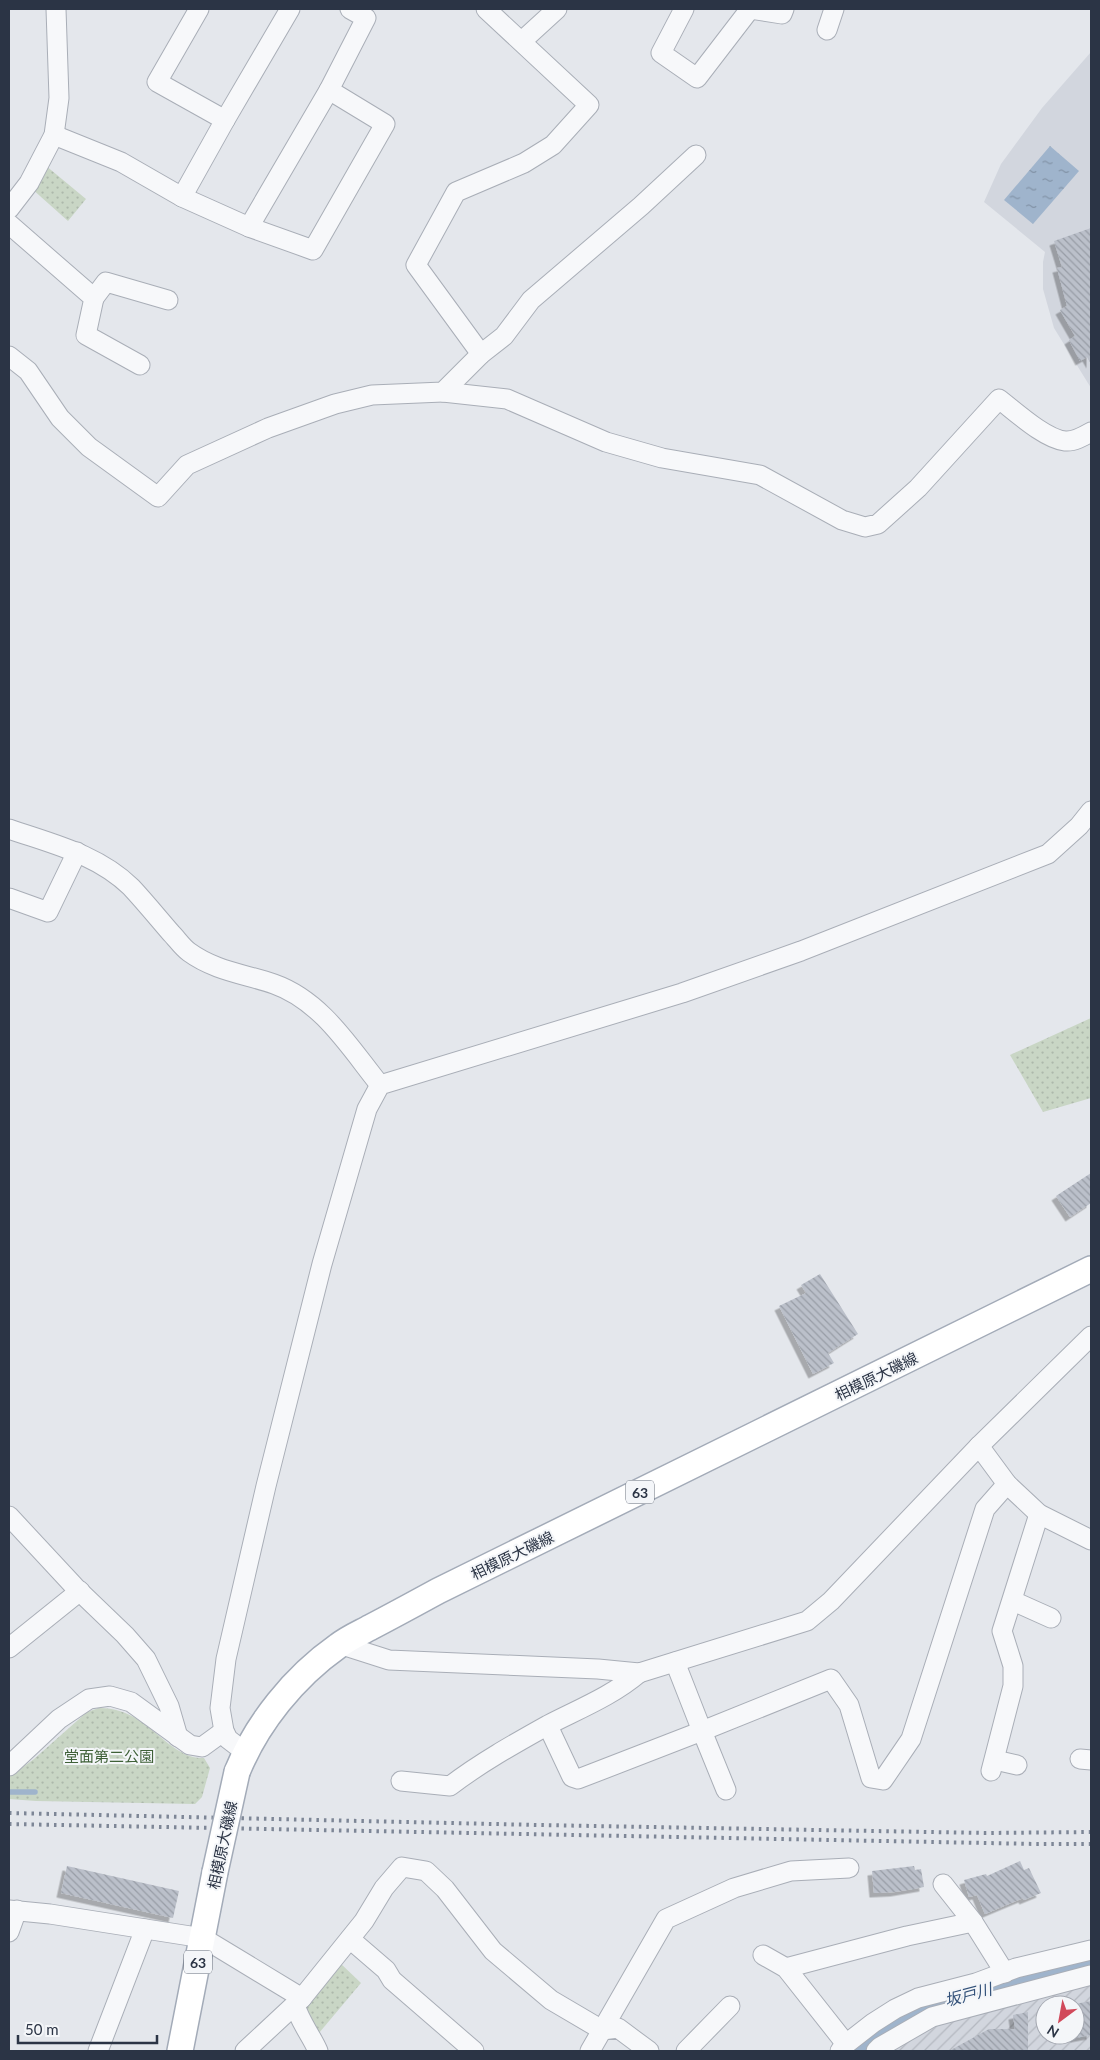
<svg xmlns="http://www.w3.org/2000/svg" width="1100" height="2060" font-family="Lato,'Noto Sans JP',sans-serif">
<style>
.built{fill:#d2d6de}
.industrial{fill:url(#industrial-furrows);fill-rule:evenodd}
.green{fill:url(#green-dots)}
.water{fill:url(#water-ripples)}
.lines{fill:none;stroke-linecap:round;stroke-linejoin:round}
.stream{stroke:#9fb4cc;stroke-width:5.5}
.river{stroke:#9fb4cc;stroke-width:34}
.building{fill:url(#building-back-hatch);filter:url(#shadow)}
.minor-casing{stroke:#a9aeb7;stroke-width:21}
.major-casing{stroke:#a3abb8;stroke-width:28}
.minor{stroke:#f7f8fa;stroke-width:19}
.major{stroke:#fff;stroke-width:25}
.rail{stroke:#7d8696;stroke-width:4;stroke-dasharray:2.5 5;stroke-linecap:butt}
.major-bridge-casing{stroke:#a3abb8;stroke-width:28;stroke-linecap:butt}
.major-bridge{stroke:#fff;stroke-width:25}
.labels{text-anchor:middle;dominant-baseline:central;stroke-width:4;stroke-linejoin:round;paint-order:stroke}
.shield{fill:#f4f6f9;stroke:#676e7b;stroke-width:1}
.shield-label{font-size:14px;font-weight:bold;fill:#2b3445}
.street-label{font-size:15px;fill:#2b3445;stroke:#f4f6f9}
.park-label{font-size:15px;fill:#3f6138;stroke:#f4f6f9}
.water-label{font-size:16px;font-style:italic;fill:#34527a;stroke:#f4f6f9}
</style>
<defs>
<pattern id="industrial-furrows" width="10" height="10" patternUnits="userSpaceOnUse" patternTransform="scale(1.25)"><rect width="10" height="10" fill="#d2d6de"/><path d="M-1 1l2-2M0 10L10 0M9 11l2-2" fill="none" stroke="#b4b8c0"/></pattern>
<pattern id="green-dots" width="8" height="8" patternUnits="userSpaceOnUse" patternTransform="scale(1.25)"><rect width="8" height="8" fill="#c9d6c5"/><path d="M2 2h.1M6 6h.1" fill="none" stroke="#adb8ab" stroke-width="1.8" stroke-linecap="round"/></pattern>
<pattern id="water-ripples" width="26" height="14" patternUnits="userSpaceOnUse" patternTransform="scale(1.25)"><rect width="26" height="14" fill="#9fb4cc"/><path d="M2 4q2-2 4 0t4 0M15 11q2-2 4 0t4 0" fill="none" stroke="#8293a7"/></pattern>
<pattern id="building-back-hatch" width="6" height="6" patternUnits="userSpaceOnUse" patternTransform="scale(1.25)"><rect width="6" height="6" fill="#bbc0ca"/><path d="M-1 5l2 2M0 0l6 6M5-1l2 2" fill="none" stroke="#989da6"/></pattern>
<filter id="shadow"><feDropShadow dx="-4.5" dy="4.5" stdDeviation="0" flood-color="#0004"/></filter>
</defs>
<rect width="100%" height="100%" fill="#e4e7ec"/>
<!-- built -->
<polygon class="built" points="1091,52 1091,388 1054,328 1043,289 1043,262 1045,252 984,202 1001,164 1042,108"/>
<!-- industrial -->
<path class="industrial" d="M1091 1983V2051H887L935 2025ZM1045 2005H1075V2035H1045Z"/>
<!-- green -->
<g class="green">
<polygon points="45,165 86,199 68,221 31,188"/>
<polygon points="1091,1018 1091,1098 1043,1112 1010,1055"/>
<path d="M99 1708C114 1708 127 1712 140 1721 159 1733 180 1760 204 1758L210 1768 202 1797 195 1804 36 1801 9 1799V1777L34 1759 87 1712Z"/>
<polygon points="339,1962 361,1983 319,2033 306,2020 306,2004"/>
</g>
<!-- water -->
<polygon class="water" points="1050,146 1079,171 1033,224 1004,200"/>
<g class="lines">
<!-- stream -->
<polyline class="stream" points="9,1792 35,1792"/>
<!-- river -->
<polyline class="river" points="855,2051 872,2036 914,2009 1091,1961"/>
</g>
<!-- building -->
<g class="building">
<polygon points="1091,228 1091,364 1087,357 1080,361 1069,340 1075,336 1060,310 1067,306 1057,268 1062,267 1054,241"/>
<polygon points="1091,1173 1091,1203 1070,1217 1056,1196"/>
<polygon points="820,1274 858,1334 828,1353 834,1363 813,1374 779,1306 806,1293 801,1285"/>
<polygon points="1020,1861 1024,1870 1029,1868 1041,1893 1024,1900 1023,1898 985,1914 977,1895 969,1897 964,1880 986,1874 987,1876"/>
<polygon points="67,1866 179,1891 173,1918 61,1893"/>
<polygon points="914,1866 915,1870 921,1869 924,1887 895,1892 874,1893 872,1871"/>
<polygon points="1091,2001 1091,2035 1075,2038 1075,2004"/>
<polygon points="1028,2012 1028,2051 949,2051 989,2029 1015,2029 1013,2015"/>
</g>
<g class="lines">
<defs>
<g id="minor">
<polyline points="199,9 157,82 225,120"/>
<polyline points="684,9 661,53 697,78 750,9"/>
<polyline points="750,9 782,14 784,9"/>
<polyline points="827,30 834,9"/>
<polyline points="522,41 557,9"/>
<polyline points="54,135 121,162 182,197 225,120 290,9"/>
<polyline points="182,197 249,227 313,250 385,124 329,90 366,18 350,9"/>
<polyline points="9,209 29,183 54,135 59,98 56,9"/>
<polyline points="9,224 94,298 86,335 140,365"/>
<polyline points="249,227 329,90"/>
<polyline points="94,298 106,282 168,300"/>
<polyline points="481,354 416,265 456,192 524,163 553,145 589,105 486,9"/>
<polyline points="9,356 28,371 60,418 89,447 158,497 187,465 268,428 335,404 372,395 443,392 481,354 504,336 531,300 641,206 696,155"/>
<path d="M443 392 507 399 606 442 662 458 760 475 842 520 865 527 878 524 918 488 999 399C1016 412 1045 439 1065 441 1074 442 1084 436 1091 432"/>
<path d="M9 829C52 844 97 854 131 887 145 902 158 918 171 933 177 939 182 947 189 952 215 971 245 974 274 984 322 1001 350 1048 380 1085"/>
<polyline points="9,898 48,912 77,852"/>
<polyline points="979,1446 1007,1484 1039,1514 1091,1540"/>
<polyline points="9,1516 75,1587 125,1635 146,1659 169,1706 178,1737"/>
<polyline points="1013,1601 1051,1618"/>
<polyline points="339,1644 389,1660 598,1669 639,1673 807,1621 831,1601 979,1446 1091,1336"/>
<polyline points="9,1648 80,1591"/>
<polyline points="675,1662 702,1731 831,1679 849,1705 871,1778 883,1780 911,1739 985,1509 1007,1484"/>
<polyline points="548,1726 572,1777 578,1779 702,1731 726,1790"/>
<polyline points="245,1752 228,1739 224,1731 220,1708 226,1659 266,1486 322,1264 367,1109 380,1085 682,993 801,951 1048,854 1079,826 1091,811"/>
<polyline points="1080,1759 1091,1760"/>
<polyline points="995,1760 1017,1765"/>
<polyline points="9,1766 59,1719 89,1699 110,1696 131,1702 190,1745 202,1747 224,1731"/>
<polyline points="991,1771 1013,1686 1013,1666 1002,1631 1039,1514"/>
<path d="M401 1781 450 1786C480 1763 514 1744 548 1725 579 1709 612 1696 639 1673"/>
<polyline points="943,1884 973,1922 1005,1973"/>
<polyline points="9,1910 50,1914 203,1938 302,1998"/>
<polyline points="9,1932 17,1910"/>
<polyline points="350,1939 386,1970 392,1980 474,2051"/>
<polyline points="763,1955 786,1968 846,2044"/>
<polyline points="786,1968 907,1936 973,1922"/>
<path d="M295 2005C300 2022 311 2035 318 2051"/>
<polyline points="98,2051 145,1929"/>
<polyline points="245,2051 302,1998 364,1921 384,1888 402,1867 426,1871 445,1889 493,1951 551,2000 602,2030 618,2028 649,2051"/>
<polyline points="590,2051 666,1919 734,1888 791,1871 849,1868"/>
<polyline points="686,2051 730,2006"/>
<polyline points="840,2051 846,2044 873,2023 895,2009 918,1998 976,1983 1016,1968 1091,1950"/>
<polyline points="876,2051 880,2047 932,2017 1091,1975"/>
</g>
<g id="major">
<path d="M237 1772C257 1723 294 1677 338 1646 348 1638 360 1633 371 1627 394 1615 416 1603 438 1591L1091 1269"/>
<polyline points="180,2051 215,1872"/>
</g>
</defs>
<!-- minor casing -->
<use href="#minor" class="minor-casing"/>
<!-- major casing -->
<use href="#major" class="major-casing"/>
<!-- minor -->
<use href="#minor" class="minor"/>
<!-- major -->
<use href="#major" class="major"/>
<!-- rail -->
<g class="rail">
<polyline points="9,1813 538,1825 986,1833 1091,1832"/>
<polyline points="9,1824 1037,1844 1091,1844"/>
</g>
<defs>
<polyline id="major-bridge" points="215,1872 237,1772"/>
</defs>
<!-- major-bridge casing -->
<use href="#major-bridge" class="major-bridge-casing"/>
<!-- major-bridge -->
<use href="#major-bridge" class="major-bridge"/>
</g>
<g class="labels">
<!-- shield labels -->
<g class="shield">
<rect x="626" y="1480.5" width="28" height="23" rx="4"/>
<rect x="184" y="1950.5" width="28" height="23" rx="4"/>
</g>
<g class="shield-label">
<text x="640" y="1492">63</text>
<text x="198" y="1962">63</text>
</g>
<!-- street labels -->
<g class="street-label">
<text transform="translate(876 1376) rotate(-26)">相模原大磯線</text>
<text transform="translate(512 1555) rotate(-26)">相模原大磯線</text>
<text transform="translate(222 1845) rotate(-78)">相模原大磯線</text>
</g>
<!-- park labels -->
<g class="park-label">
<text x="109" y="1756">堂面第二公園</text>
</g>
<!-- water labels -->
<g class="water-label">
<text transform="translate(968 1994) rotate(-15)">坂戸川</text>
</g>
</g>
<!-- border -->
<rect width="1100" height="2060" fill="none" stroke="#2b3445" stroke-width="20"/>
<!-- north arrow -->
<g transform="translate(1060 2020) rotate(212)"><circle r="24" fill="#f4f6f9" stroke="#a4a8b1"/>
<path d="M0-4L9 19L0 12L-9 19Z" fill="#d1495b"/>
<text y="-8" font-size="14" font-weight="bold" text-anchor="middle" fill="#2b3445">N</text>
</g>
<!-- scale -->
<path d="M18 2035v8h139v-8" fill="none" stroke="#2b3445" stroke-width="2.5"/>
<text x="25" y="2035" font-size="15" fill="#2b3445" stroke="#f4f6f9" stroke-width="4" paint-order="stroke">50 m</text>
</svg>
